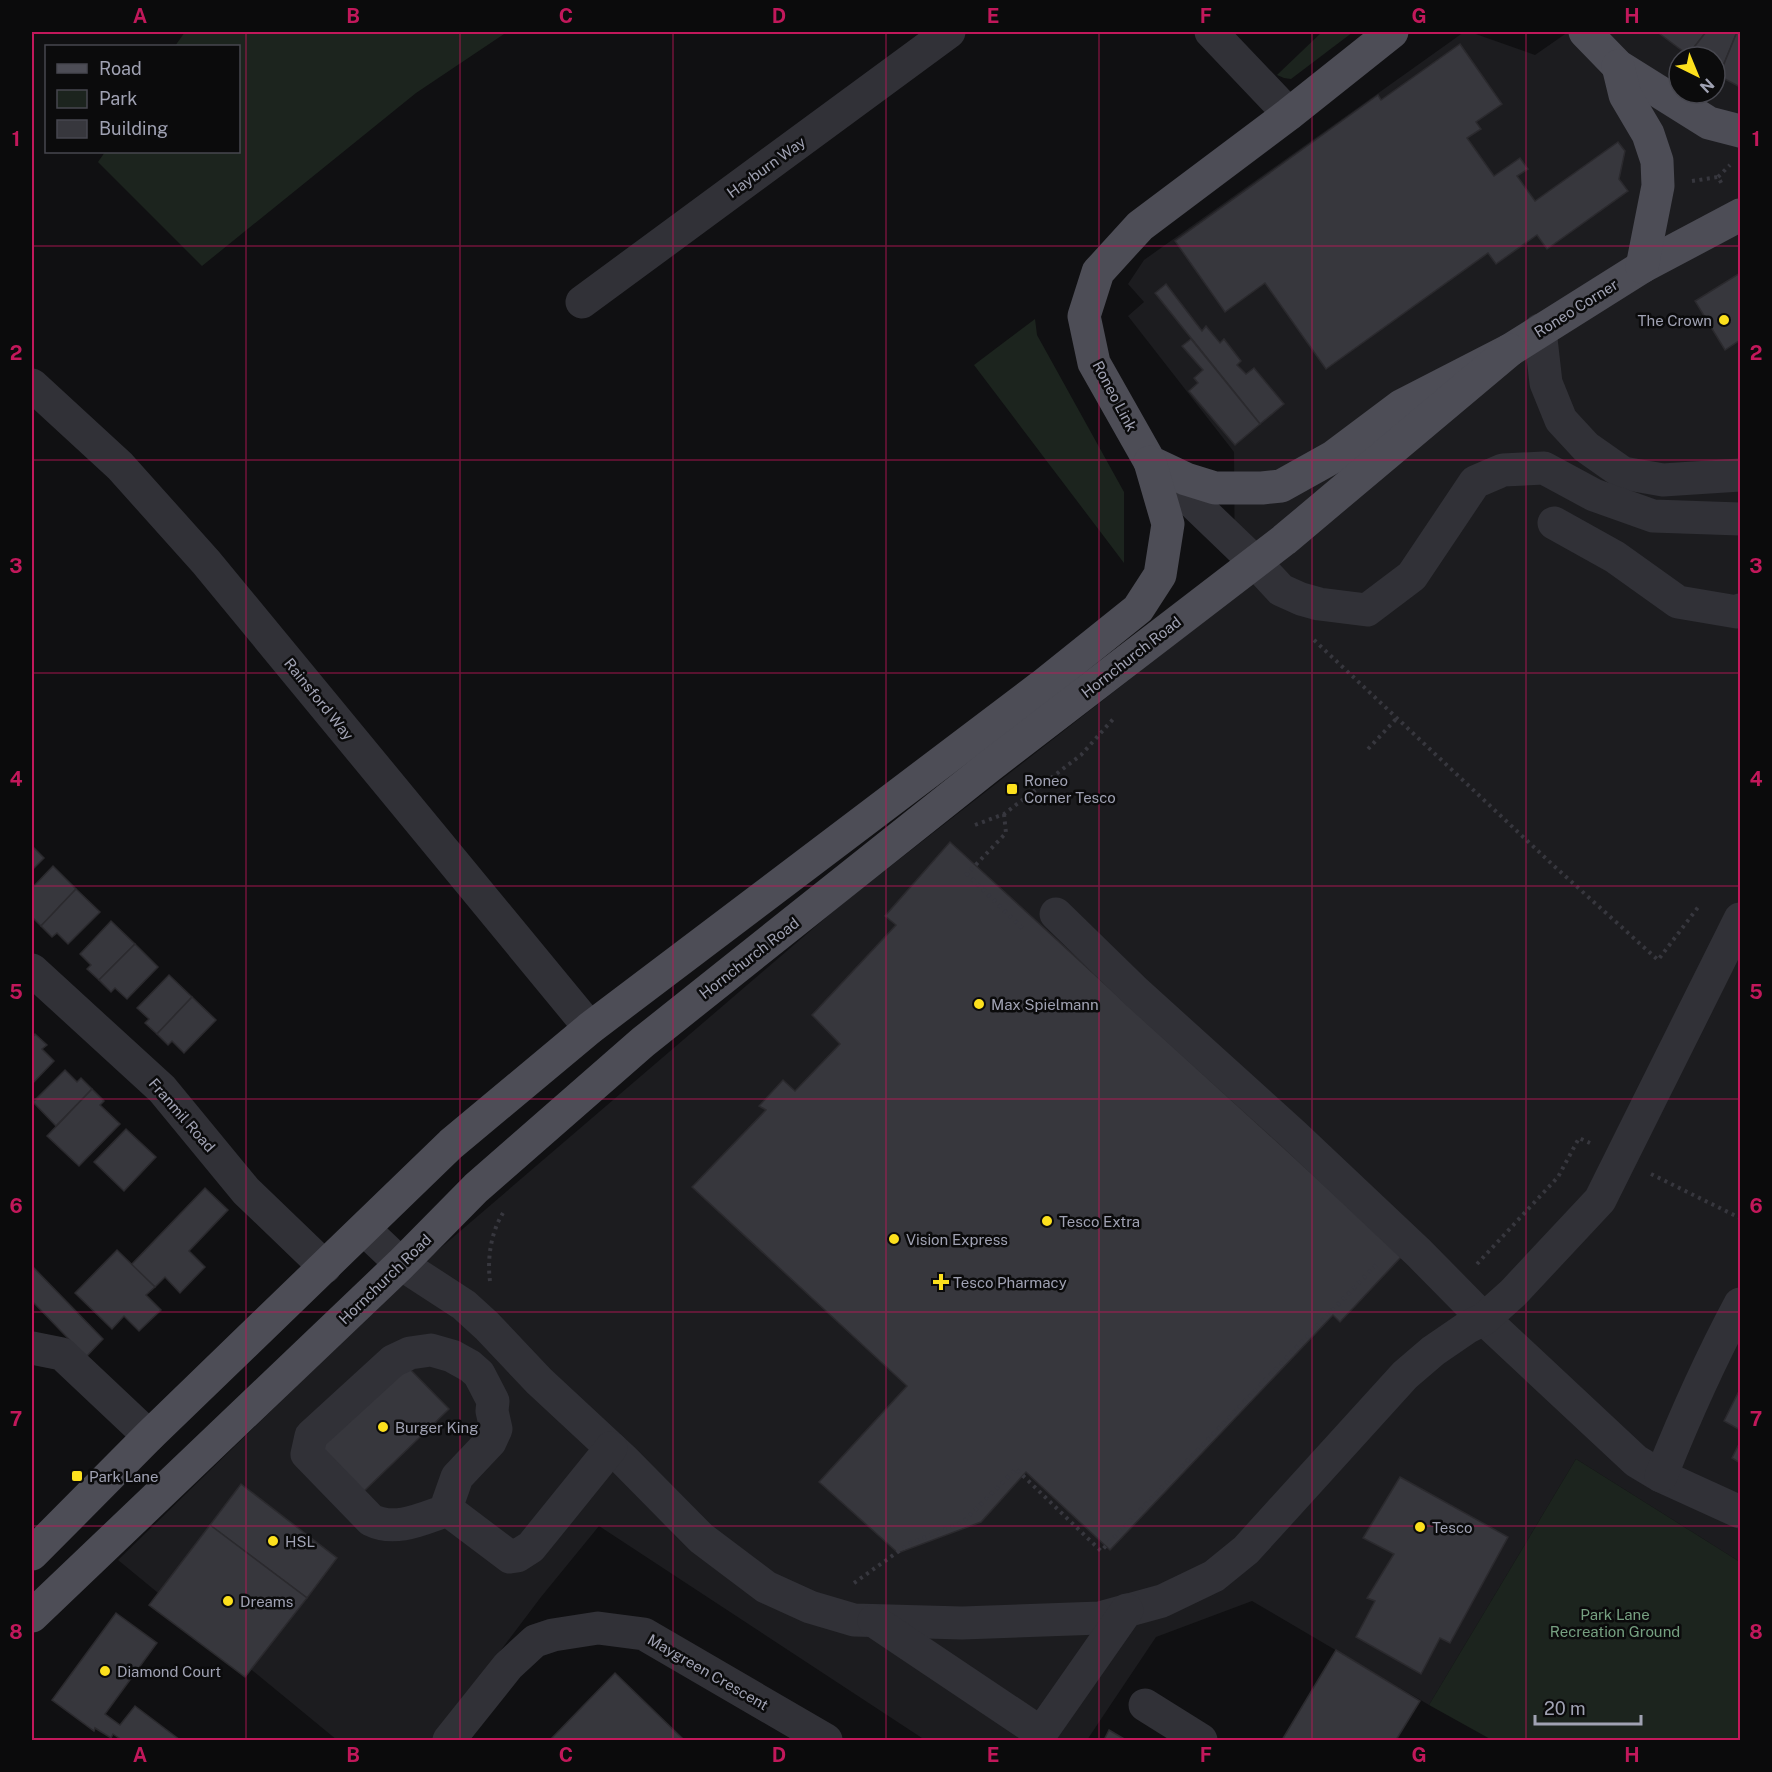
<svg xmlns="http://www.w3.org/2000/svg" width="1772" height="1772" font-family="'Public Sans',sans-serif">
<style>
.built{fill:#1c1c1f;fill-rule:evenodd}
.green{fill:#1c241e}
.building{fill:#37373d;stroke:#2b2a2e;stroke-width:1.5}
.lines{fill:none;stroke-linecap:round;stroke-linejoin:round}
.path{stroke:#37373e;stroke-width:4;stroke-dasharray:3 4.5;stroke-linecap:butt}
.minor{stroke:#313137;stroke-width:33}
.major{stroke:#4d4d56;stroke-width:33}
.grid{fill:none;stroke:#c2185b;stroke-width:1.5;stroke-opacity:0.55}
.poi-dot{fill:#fce01d;stroke:#0b0b0c;stroke-width:2}
.labels{text-anchor:middle;dominant-baseline:central;stroke-width:5;stroke-linejoin:round;paint-order:stroke}
.street-label{font-size:15px;fill:#a0a2b3;stroke:#0b0b0c}
.poi-label{font-size:15px;fill:#a0a2b3;stroke:#0b0b0c;text-anchor:start}
.park-label{font-size:15px;fill:#76a081;stroke:#0b0b0c}
.neatline{fill:none;stroke:#c2185b;stroke-width:2}
.grid-label{font-size:20px;text-anchor:middle;font-weight:bold;fill:#c2185b}
</style>
<rect width="100%" height="100%" fill="#101012"/>
<!-- built -->
<path class="built" d="M1464 32H1470L1535 55 1568 32H1740V1562L1576 1459 1429 1705 1252 1601 1156 1637 1087 1740H925L599 1526 541 1597 433 1740H337L118 1560 423 1263 837 908 1235 597 1234 452 1128 316 1144 302 1128 284 1144 260ZM1679 57H1715V93H1679Z"/>
<!-- green -->
<g class="green">
<polygon points="185,32 507,32 416,93 202,266 98,162 105,152 238,152 238,46 175,46"/>
<polygon points="1322,32 1353,32 1291,79 1284,78 1277,75"/>
<polygon points="1035,319 1037,335 1124,492 1124,563 974,365"/>
<polygon points="1576,1459 1740,1562 1740,1740 1492,1740 1429,1705"/>
</g>
<!-- building -->
<g class="building">
<polygon points="1662,32 1706,32 1688,55 1660,34"/>
<polygon points="1706,32 1737,32 1719,76 1715,73 1715,57 1692,57 1688,55"/>
<polygon points="1737,32 1740,32 1740,87 1719,76"/>
<polygon points="1460,44 1502,104 1476,122 1481,129 1467,138 1494,176 1520,158 1528,169 1517,176 1535,201 1618,142 1625,151 1619,179 1628,191 1547,249 1537,235 1496,264 1488,253 1326,369 1265,283 1225,312 1175,241 1378,95 1381,100"/>
<polygon points="1740,273 1740,340 1725,350 1695,301"/>
<polygon points="1166,284 1202,331 1206,326 1220,343 1224,339 1241,361 1237,365 1246,374 1254,368 1284,404 1260,424 1155,293"/>
<polygon points="1191,339 1260,424 1235,445 1189,391 1198,383 1194,378 1203,370 1182,346"/>
<polygon points="950,842 1402,1256 1340,1322 1333,1315 1110,1550 1026,1472 981,1522 898,1553 819,1482 907,1386 692,1187 766,1110 759,1106 783,1080 795,1091 840,1044 812,1015 896,925 885,916"/>
<polygon points="32,846 44,858 32,870"/>
<polygon points="53,866 76,889 41,926 32,917 33,910 32,909 32,888"/>
<polygon points="76,889 100,912 68,944 57,933 52,937 41,926"/>
<polygon points="111,921 135,944 99,980 87,969 91,965 80,954"/>
<polygon points="135,944 158,967 127,999 115,988 111,992 99,980"/>
<polygon points="169,975 192,997 157,1034 145,1023 149,1019 137,1008"/>
<polygon points="192,997 216,1020 184,1053 172,1041 168,1045 157,1034"/>
<polygon points="35,1034 47,1045 42,1049 54,1061 32,1084 32,1038"/>
<polygon points="65,1070 77,1082 81,1078 92,1089 56,1126 33,1102"/>
<polygon points="92,1089 104,1101 100,1105 120,1124 79,1166 47,1136"/>
<polygon points="126,1129 156,1157 124,1191 94,1162"/>
<polygon points="205,1188 228,1210 189,1251 205,1267 180,1293 165,1277 155,1287 131,1265"/>
<polygon points="117,1250 155,1287 146,1295 161,1310 139,1331 124,1316 112,1329 75,1293"/>
<polygon points="32,1266 103,1339 86,1357 32,1301"/>
<polygon points="403,1362 449,1409 362,1493 316,1446"/>
<polygon points="1740,1389 1740,1430 1724,1421"/>
<polygon points="1740,1442 1740,1463 1732,1458"/>
<polygon points="1400,1477 1508,1537 1450,1643 1440,1638 1421,1674 1356,1637 1375,1601 1367,1598 1394,1554 1363,1538"/>
<polygon points="241,1484 337,1558 307,1598 210,1525"/>
<polygon points="210,1525 307,1598 245,1677 149,1605"/>
<polygon points="116,1613 157,1643 105,1714 120,1725 135,1706 180,1740 122,1740 113,1734 111,1738 95,1728 94,1731 52,1700"/>
<polygon points="1336,1650 1420,1701 1396,1740 1282,1740"/>
<polygon points="615,1673 684,1740 550,1740"/>
<polygon points="1109,1730 1126,1740 1104,1740"/>
</g>
<g class="lines">
<!-- path -->
<g class="path">
<polyline points="1718,177 1730,165"/>
<polyline points="1692,181 1718,177 1723,186"/>
<polyline points="1314,640 1554,866 1658,960 1699,906"/>
<polyline points="1368,749 1397,718"/>
<polyline points="1004,814 1006,833 967,874 1023,929"/>
<polyline points="975,825 1004,814 1081,755 1115,717"/>
<polyline points="1651,1174 1740,1218"/>
<polyline points="1477,1264 1558,1177 1579,1138 1590,1143"/>
<path d="M490 1281C487 1259 491 1232 503 1213"/>
<polyline points="854,1583 909,1544 963,1522 1016,1469 1101,1551 1378,1263"/>
</g>
<!-- minor -->
<g class="minor">
<polyline points="1211,32 1289,114"/>
<polyline points="582,302 949,32"/>
<polyline points="1540,330 1546,383 1561,420 1586,447 1623,473 1663,480 1740,475"/>
<polyline points="32,385 120,466 206,562 590,1028"/>
<polyline points="1156,467 1255,562 1281,590 1301,599 1319,604 1367,610 1412,576 1475,482 1503,470 1544,468 1594,495 1653,516 1740,519"/>
<polyline points="1554,523 1615,557 1678,602 1737,612 1740,610"/>
<polyline points="1056,914 1136,992 1294,1135 1419,1253 1484,1319 1636,1461 1661,1476 1740,1512"/>
<polyline points="32,970 162,1089 246,1191 325,1267"/>
<polyline points="364,1229 401,1264 464,1305 487,1326 539,1381 624,1460 701,1538 766,1587 810,1607 854,1620 962,1623 1100,1618 1162,1601 1214,1576 1246,1550 1405,1375 1433,1351 1468,1327 1484,1319 1513,1293 1600,1200 1740,919"/>
<polyline points="32,1348 62,1354 149,1436"/>
<path d="M1661 1476C1685 1416 1710 1360 1740 1304"/>
<path d="M445 1511 457 1477 490 1442 496 1429 492 1411 493 1401 479 1374 470 1366 452 1356 431 1350 410 1353 393 1361 311 1436 307 1454 371 1520C395 1532 422 1519 445 1511L453 1514 510 1557 517 1556 531 1547 611 1448"/>
<polyline points="874,1621 1041,1733 1127,1610"/>
<polyline points="1145,1705 1201,1740"/>
<polyline points="449,1740 508,1666 535,1641 553,1635 598,1628 644,1634 826,1740"/>
</g>
<!-- major -->
<g class="major">
<polyline points="1392,32 1289,114 1140,226 1098,272 1084,316 1094,363 1150,462 1186,479 1215,488 1262,488 1281,486 1333,457 1401,406 1510,350 1642,267 1740,215"/>
<polyline points="1585,32 1618,66 1709,123 1740,131"/>
<polyline points="1618,66 1625,95 1648,134 1657,161 1658,186 1642,267"/>
<polyline points="32,1554 149,1436 451,1144 590,1028 1042,686 1138,609 1160,575 1168,524 1150,462"/>
<polyline points="32,1616 401,1264 476,1188 643,1042 987,768 1284,540 1510,350"/>
</g>
</g>
<!-- grid -->
<path class="grid" d="M246 32V1740M460 32V1740M673 32V1740M886 32V1740M1099 32V1740M1312 32V1740M1526 32V1740M32 246H1740M32 460H1740M32 673H1740M32 886H1740M32 1099H1740M32 1312H1740M32 1526H1740"/>
<!-- markers -->
<g class="poi-dot">
<circle cx="1724" cy="320" r="6"/>
<rect x="1006" y="783" width="12" height="12" rx="3"/>
<circle cx="979" cy="1004" r="6"/>
<circle cx="1047" cy="1221" r="6"/>
<circle cx="894" cy="1239" r="6"/>
<path d="M938 1273h6v6h6v6h-6v6h-6v-6h-6v-6h6z"/>
<circle cx="383" cy="1427" r="6"/>
<rect x="71" y="1470" width="12" height="12" rx="3"/>
<circle cx="1420" cy="1527" r="6"/>
<circle cx="273" cy="1541" r="6"/>
<circle cx="228" cy="1601" r="6"/>
<circle cx="105" cy="1671" r="6"/>
</g>
<g class="labels">
<!-- street labels -->
<g class="street-label">
<text transform="translate(766 167) rotate(-36)">Hayburn Way</text>
<text transform="translate(1576 308) rotate(-32)">Roneo Corner</text>
<text transform="translate(1115 396) rotate(62)">Roneo Link</text>
<text transform="translate(1131 657) rotate(-38)">Hornchurch Road</text>
<text transform="translate(319 699) rotate(51)">Rainsford Way</text>
<text transform="translate(749 958) rotate(-38)">Hornchurch Road</text>
<text transform="translate(182 1115) rotate(49)">Franmil Road</text>
<text transform="translate(385 1279) rotate(-44)">Hornchurch Road</text>
<text transform="translate(708 1672) rotate(30)">Maygreen Crescent</text>
</g>
<!-- poi labels -->
<g class="poi-label">
<text x="1712" y="320" text-anchor="end">The Crown</text>
<text x="1024" y="780">Roneo<tspan x="1024" dy="17">Corner Tesco</tspan></text>
<text x="991" y="1004">Max Spielmann</text>
<text x="1059" y="1221">Tesco Extra</text>
<text x="906" y="1239">Vision Express</text>
<text x="953" y="1282">Tesco Pharmacy</text>
<text x="395" y="1427">Burger King</text>
<text x="89" y="1476">Park Lane</text>
<text x="1432" y="1527">Tesco</text>
<text x="285" y="1541">HSL</text>
<text x="240" y="1601">Dreams</text>
<text x="117" y="1671">Diamond Court</text>
</g>
<!-- park labels -->
<g class="park-label">
<text x="1615" y="1614">Park Lane<tspan x="1615" dy="17">Recreation Ground</tspan></text>
</g>
</g>
<!-- border -->
<rect width="1772" height="1772" fill="none" stroke="#0b0b0c" stroke-width="66"/>
<!-- legend -->
<rect x="45" y="45" width="195" height="108" fill="#0b0b0c" stroke="#47474f" stroke-width="1.5"/>
<rect x="57" y="64" width="30" height="9" fill="#4d4d56" stroke="#47474f" stroke-width="1.5"/>
<text x="99" y="75" font-size="18" fill="#a0a2b3">Road</text>
<rect x="57" y="90" width="30" height="18" fill="#1c241e" stroke="#47474f" stroke-width="1.5"/>
<text x="99" y="105" font-size="18" fill="#a0a2b3">Park</text>
<rect x="57" y="120" width="30" height="18" fill="#37373d" stroke="#47474f" stroke-width="1.5"/>
<text x="99" y="135" font-size="18" fill="#a0a2b3">Building</text>
<!-- north arrow -->
<g transform="translate(1697 75) rotate(137)"><circle r="28" fill="#0b0b0c" stroke="#47474f" stroke-width="1.5"/>
<path d="M0-4.5L10 22L0 15L-10 22Z" fill="#fce01d"/>
<text y="-9" font-size="16" font-weight="bold" text-anchor="middle" fill="#a0a2b3">N</text>
</g>
<!-- scale -->
<path d="M1535 1715v9h106v-9" fill="none" stroke="#a0a2b3" stroke-width="3"/>
<text x="1544" y="1715" font-size="18" fill="#a0a2b3" stroke="#0b0b0c" stroke-width="4.5" paint-order="stroke">20 m</text>
<rect x="33" y="33" width="1706" height="1706" class="neatline"/>
<g class="grid-label">
<text x="140" y="23">A</text>
<text x="353" y="23">B</text>
<text x="566" y="23">C</text>
<text x="779" y="23">D</text>
<text x="993" y="23">E</text>
<text x="1206" y="23">F</text>
<text x="1419" y="23">G</text>
<text x="1632" y="23">H</text>
<text x="16" y="146">1</text>
<text x="1756" y="146">1</text>
<text x="16" y="360">2</text>
<text x="1756" y="360">2</text>
<text x="16" y="573">3</text>
<text x="1756" y="573">3</text>
<text x="16" y="786">4</text>
<text x="1756" y="786">4</text>
<text x="16" y="999">5</text>
<text x="1756" y="999">5</text>
<text x="16" y="1213">6</text>
<text x="1756" y="1213">6</text>
<text x="16" y="1426">7</text>
<text x="1756" y="1426">7</text>
<text x="16" y="1639">8</text>
<text x="1756" y="1639">8</text>
<text x="140" y="1762">A</text>
<text x="353" y="1762">B</text>
<text x="566" y="1762">C</text>
<text x="779" y="1762">D</text>
<text x="993" y="1762">E</text>
<text x="1206" y="1762">F</text>
<text x="1419" y="1762">G</text>
<text x="1632" y="1762">H</text>
</g>
</svg>
